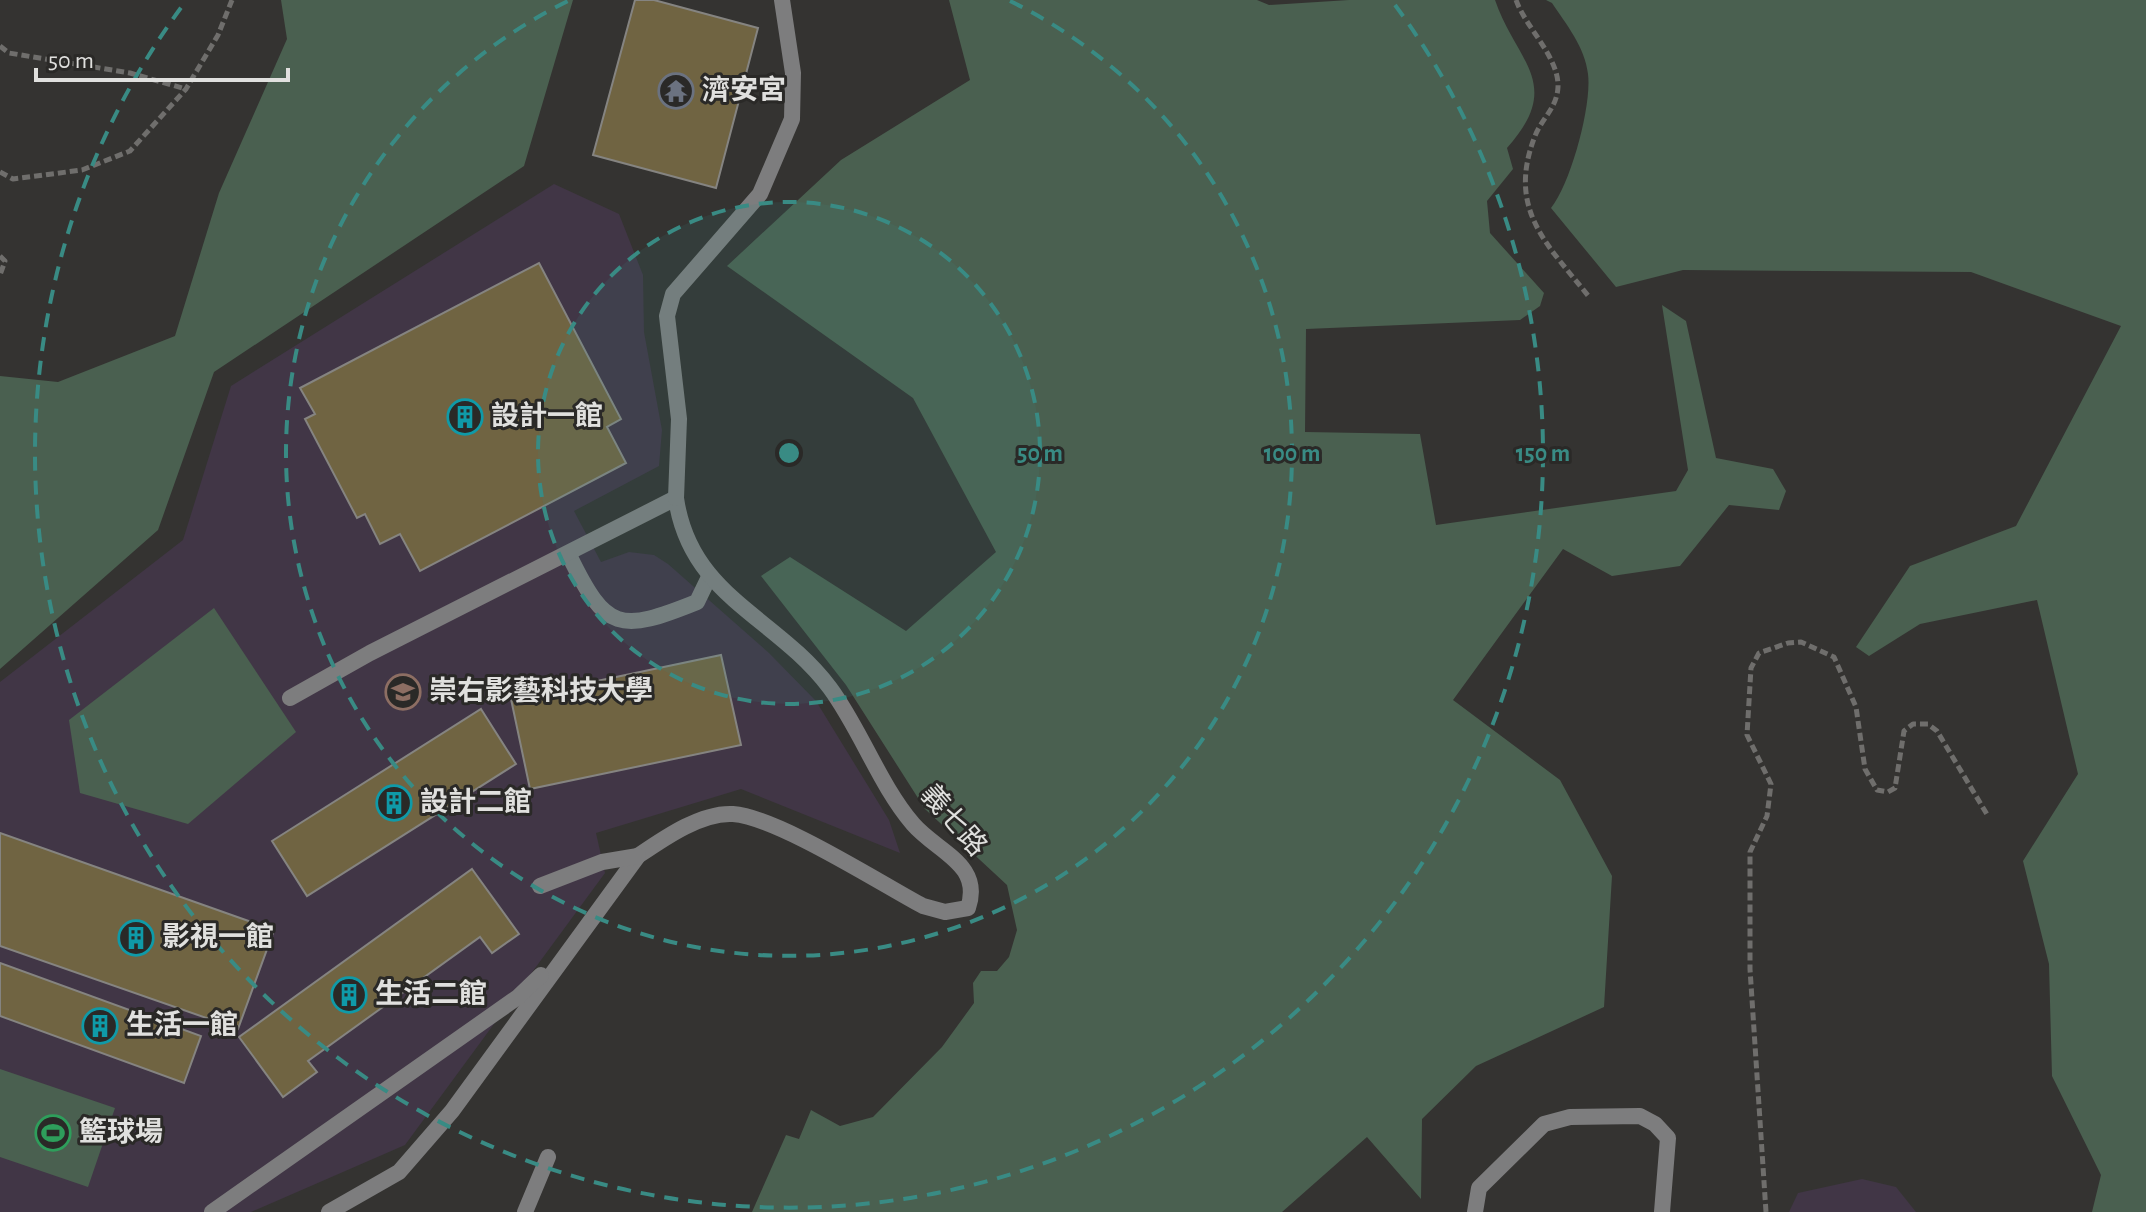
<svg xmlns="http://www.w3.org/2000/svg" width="2146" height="1212" font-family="'Alegreya Sans','Noto Sans TC',sans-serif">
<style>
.education{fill:#413646}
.green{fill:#4a6050}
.building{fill:#706442;stroke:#858481;stroke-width:2}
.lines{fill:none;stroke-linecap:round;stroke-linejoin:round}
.path{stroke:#6f6e6c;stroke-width:5;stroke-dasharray:8 4;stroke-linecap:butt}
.service{stroke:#7d7d7e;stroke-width:16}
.minor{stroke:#7d7d7e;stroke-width:16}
.ring{fill:none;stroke:#398b84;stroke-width:4;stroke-dasharray:14 10}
.labels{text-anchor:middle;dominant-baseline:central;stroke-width:6;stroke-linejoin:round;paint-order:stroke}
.poi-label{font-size:28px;font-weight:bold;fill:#e0e0de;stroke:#2a2927;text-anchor:start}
.street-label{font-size:28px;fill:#e0e0de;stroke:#2a2927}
.centre{fill:#398b84;stroke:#2a2927;stroke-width:4}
.ring-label{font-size:24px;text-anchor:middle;font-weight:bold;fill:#398b84;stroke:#2a2927;stroke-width:6;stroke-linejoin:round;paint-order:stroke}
</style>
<rect width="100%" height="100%" fill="#343331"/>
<!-- education -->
<g class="education">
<polygon points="554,184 619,214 643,275 644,332 662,430 659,466 574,511 601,562 629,552 654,555 668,564 769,653 816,701 889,820 900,853 741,789 596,833 605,873 405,1145 251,1212 0,1212 0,682 183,540 231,386"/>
<polygon points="1862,1179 1896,1187 1916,1212 1789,1212 1798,1193"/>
</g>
<!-- green -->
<g class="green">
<polygon points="281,0 573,0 524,166 214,372 158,530 0,669 0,376 58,382 175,336 219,193 287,39"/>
<path d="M949 0H1257L1269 5 1349 0H1495C1516 62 1565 83 1507 148L1513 169 1487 201 1490 233 1544 293 1540 306 1520 320 1306 329 1305 432 1420 434 1436 525 1676 491 1688 470 1662 305 1686 321 1716 458 1773 469 1786 491 1779 510 1729 505 1680 566 1612 576 1563 549 1453 700 1560 780 1612 876 1604 1007 1476 1066 1422 1119 1421 1199 1367 1137 1282 1212H752L786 1135 799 1139 811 1110 840 1126 873 1117 942 1047 974 1003 973 983 981 971H997L1009 957 1017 930 1007 885 925 809 846 685 761 576 790 557 906 631 996 552 913 398 727 266 841 160 970 80Z"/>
<path d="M1546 0H2146V1212H2092L2101 1175 2052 1076 2049 964 2023 861 2078 774 2037 600 1920 624 1869 656 1856 647 1910 566 2016 526 2121 326 1971 272 1683 270 1616 287 1551 208C1571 183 1592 105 1588 74 1585 47 1566 24 1552 3Z"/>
<polygon points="214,608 296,732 188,824 80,793 69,720"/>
<polygon points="0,1069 115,1108 88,1187 0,1157"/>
</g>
<!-- building -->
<g class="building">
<polygon points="635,0 654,0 758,28 716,188 593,155"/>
<polygon points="539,263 621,419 607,427 626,463 420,571 400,534 380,544 365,514 357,518 305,419 315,414 300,388"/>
<polygon points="721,655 741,745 530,789 511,699"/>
<polygon points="481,709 516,764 307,896 272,841"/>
<polygon points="0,833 274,930 238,1029 0,946"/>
<polygon points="472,869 519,934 492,953 480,937 308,1061 317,1072 283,1097 239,1037"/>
<polygon points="0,963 201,1036 184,1083 0,1016"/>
</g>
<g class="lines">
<!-- path -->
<g class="path">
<path d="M1516 0C1526 28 1559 57 1558 87 1557 108 1542 118 1535 136 1506 210 1548 245 1590 298"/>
<polyline points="0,46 9,53 130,73 186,89"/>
<polyline points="0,172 13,179 82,170 130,151 186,89 218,35 232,0"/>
<polyline points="0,256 5,261 0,275"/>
<polyline points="1766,1212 1750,969 1750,852 1767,816 1771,784 1747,735 1751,668 1759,653 1788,643 1801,642 1834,657 1856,707 1865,769 1877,790 1888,792 1895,788 1904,731 1913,724 1928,724 1937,731 1988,816"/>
</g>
<!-- service -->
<g class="service">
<path d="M569 555C606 632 620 633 697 602L709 577"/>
<path d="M290 698 370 653 676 498C690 597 776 616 830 688 861 730 879 784 913 824 937 852 983 864 968 908L945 912 923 906C880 883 777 817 733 814 701 812 663 839 638 856L452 1111 399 1172 329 1212"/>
<polyline points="540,886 602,862 638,856"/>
<polyline points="212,1212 518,997 541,975"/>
<polyline points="525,1212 548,1157"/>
<polyline points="1475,1212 1479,1188 1544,1124 1570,1117 1640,1116 1655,1124 1668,1138 1662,1212"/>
</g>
<!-- minor -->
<polyline class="minor" points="676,498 679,419 667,316 673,294 760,194 792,119 793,73 782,0"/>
</g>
<!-- distance rings -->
<circle cx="789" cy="453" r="251" fill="#398b84" fill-opacity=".12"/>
<g class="ring">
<circle cx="789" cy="453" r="251"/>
<path d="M1010 1A503 503 0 1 1 568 1"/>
<path d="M1395 5A754 754 0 1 1 183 5"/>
</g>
<!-- icons -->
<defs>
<symbol id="temple-ring" viewBox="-11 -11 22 22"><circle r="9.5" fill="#2a2927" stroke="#6b7280" stroke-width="1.5"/><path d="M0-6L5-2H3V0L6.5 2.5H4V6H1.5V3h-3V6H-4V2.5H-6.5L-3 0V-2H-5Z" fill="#6b7280"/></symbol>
<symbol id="building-ring" viewBox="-11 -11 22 22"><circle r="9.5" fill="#2a2927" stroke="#0f9aa8" stroke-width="1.5"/><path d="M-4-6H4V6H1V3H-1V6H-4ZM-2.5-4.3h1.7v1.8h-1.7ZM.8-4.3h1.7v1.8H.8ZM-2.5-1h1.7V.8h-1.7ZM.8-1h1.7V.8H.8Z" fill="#0f9aa8"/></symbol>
<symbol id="university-ring" viewBox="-11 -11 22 22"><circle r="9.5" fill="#2a2927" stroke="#8d6e63" stroke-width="1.5"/><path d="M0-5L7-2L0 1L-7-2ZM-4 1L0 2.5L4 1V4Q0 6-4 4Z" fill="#8d6e63"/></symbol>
<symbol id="stadium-ring" viewBox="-11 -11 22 22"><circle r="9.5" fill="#2a2927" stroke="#2e9e5b" stroke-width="1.5"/><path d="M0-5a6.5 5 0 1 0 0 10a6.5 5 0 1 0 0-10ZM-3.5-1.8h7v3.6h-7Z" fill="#2e9e5b"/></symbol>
</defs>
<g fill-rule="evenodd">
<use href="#temple-ring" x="656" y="71" width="40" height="40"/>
<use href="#building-ring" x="445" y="397" width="40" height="40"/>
<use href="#university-ring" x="383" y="672" width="40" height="40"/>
<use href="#building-ring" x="374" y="783" width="40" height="40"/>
<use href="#building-ring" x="116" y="918" width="40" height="40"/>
<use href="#building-ring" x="329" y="975" width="40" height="40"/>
<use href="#building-ring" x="80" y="1006" width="40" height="40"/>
<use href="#stadium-ring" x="33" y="1113" width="40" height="40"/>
</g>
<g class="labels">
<!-- poi labels -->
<g class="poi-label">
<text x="702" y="91">濟安宮</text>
<text x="491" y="417">設計一館</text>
<text x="429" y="692">崇右影藝科技大學</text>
<text x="420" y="803">設計二館</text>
<text x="162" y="938">影視一館</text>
<text x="375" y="995">生活二館</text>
<text x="126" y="1026">生活一館</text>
<text x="79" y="1133">籃球場</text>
</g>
<!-- street labels -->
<g class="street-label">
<text transform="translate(953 821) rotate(49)">義七路</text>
</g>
</g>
<circle cx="789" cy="453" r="12" class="centre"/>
<g class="ring-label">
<text x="1040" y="461">50 m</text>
<text x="1292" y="461">100 m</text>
<text x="1543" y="461">150 m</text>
</g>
<!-- scale -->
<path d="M36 68v12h252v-12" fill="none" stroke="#e0e0de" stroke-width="4"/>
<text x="48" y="68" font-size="24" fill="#e0e0de" stroke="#2a2927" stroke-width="6" paint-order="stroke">50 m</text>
</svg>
